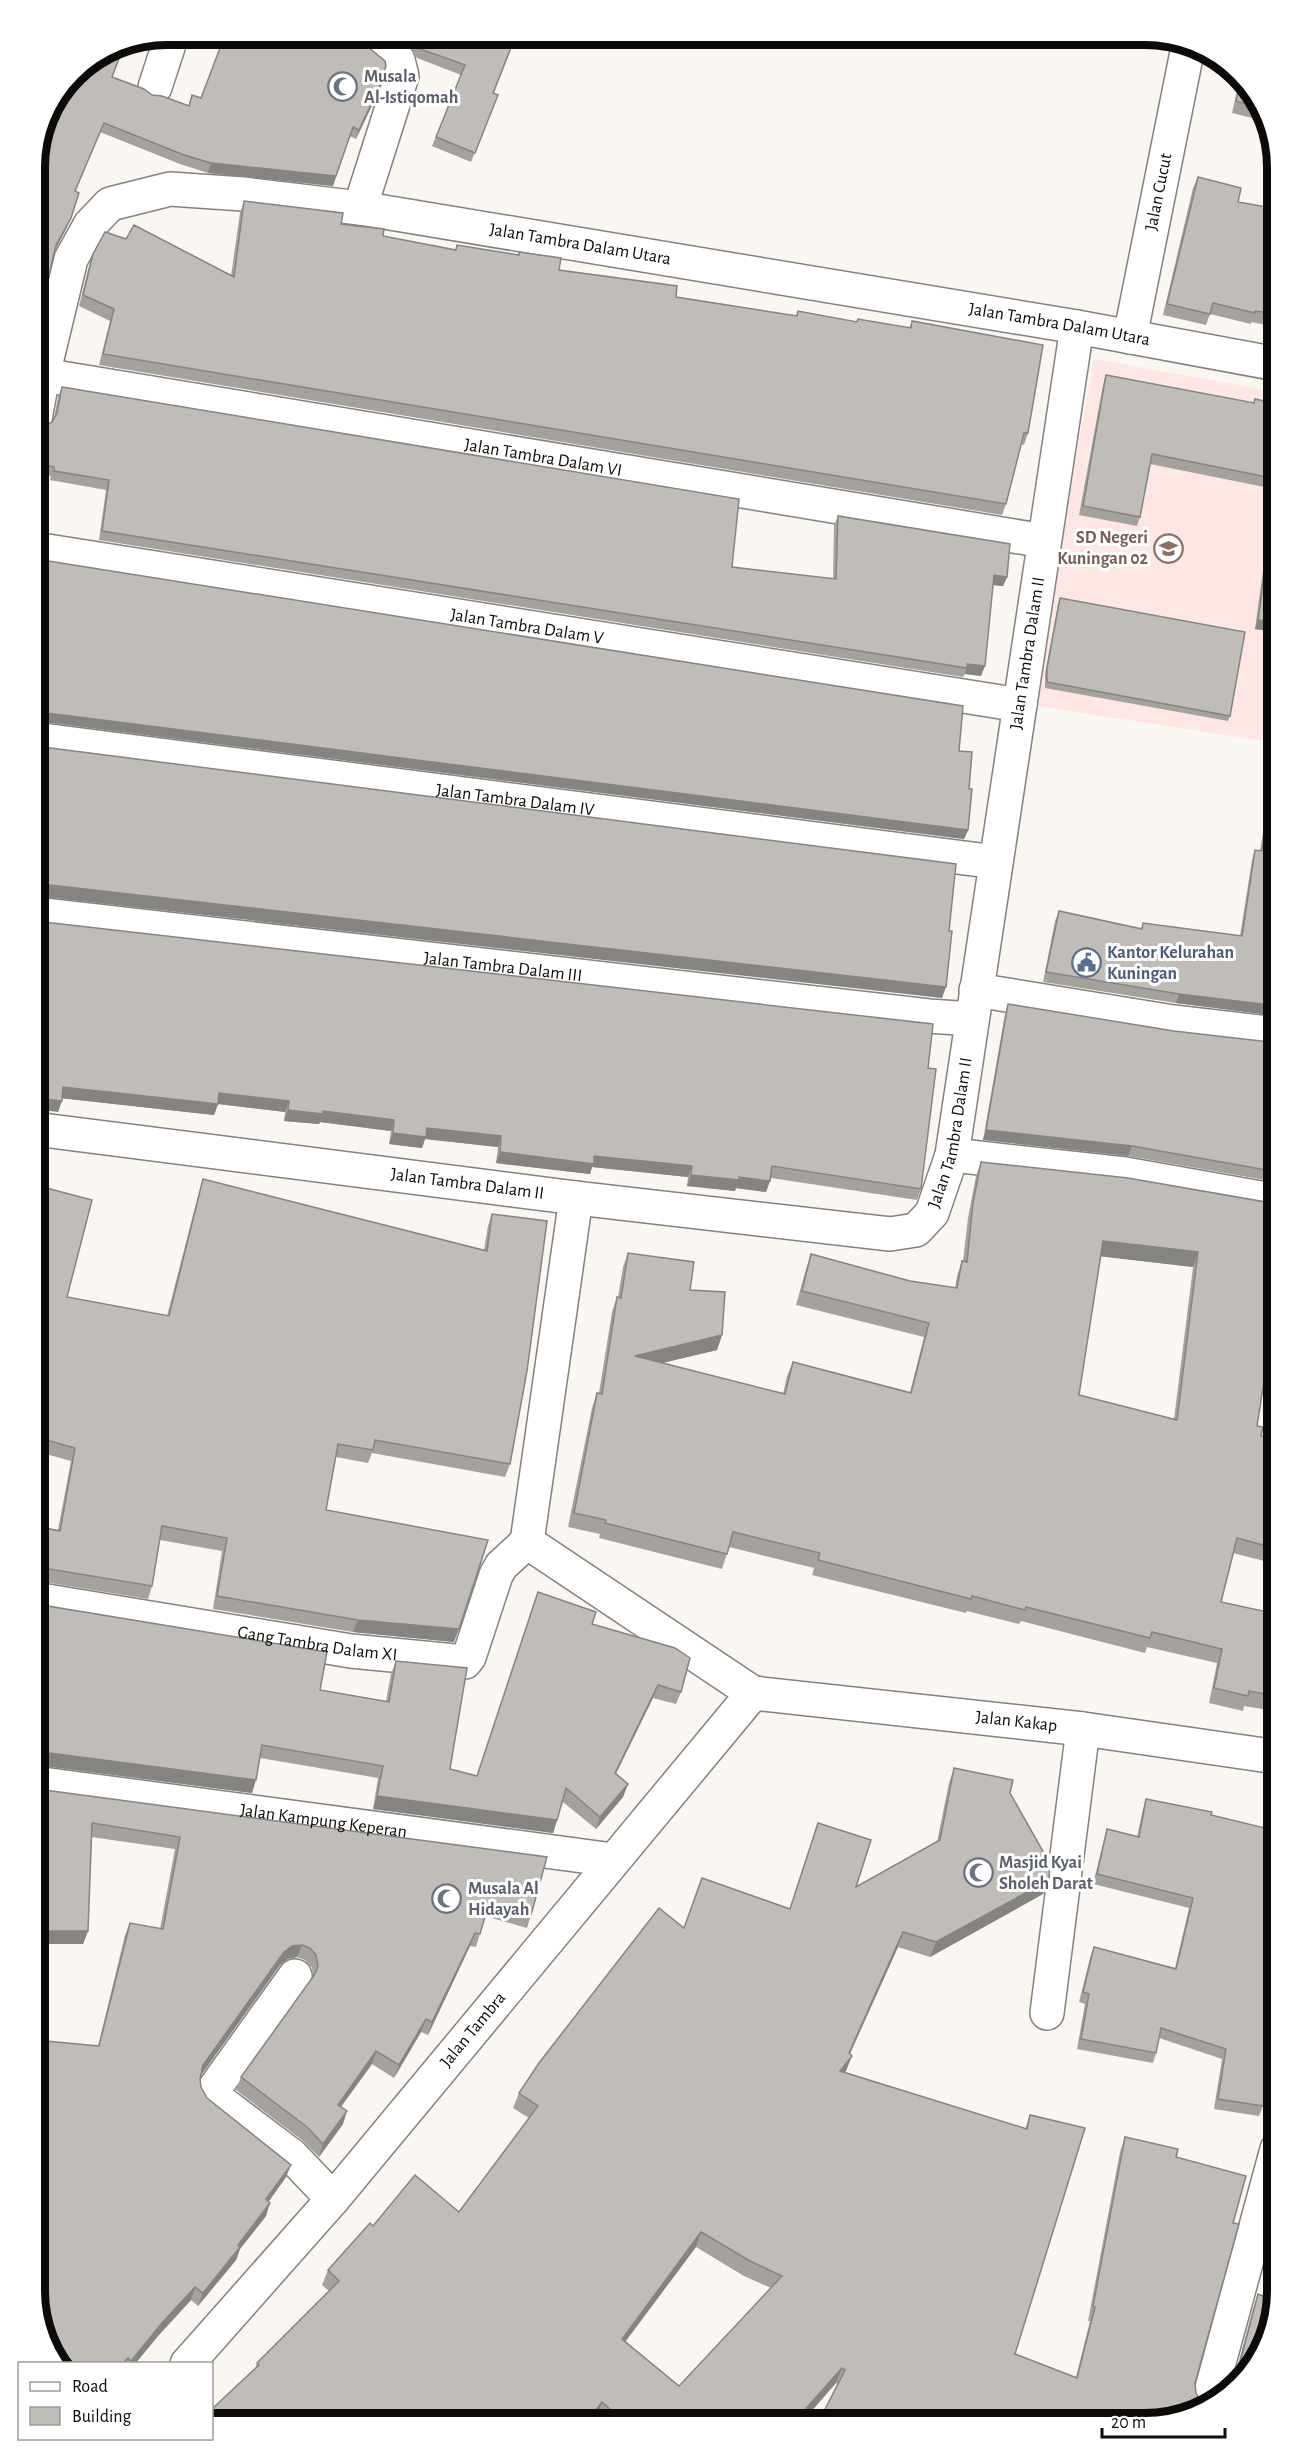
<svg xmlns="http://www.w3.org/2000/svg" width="1312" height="2458" font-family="'Alegreya Sans',sans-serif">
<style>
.education{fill:#fde7e5}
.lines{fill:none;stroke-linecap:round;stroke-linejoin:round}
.minor-casing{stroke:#85817e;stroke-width:36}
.tertiary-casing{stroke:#85817e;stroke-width:36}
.minor{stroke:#fff;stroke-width:33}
.tertiary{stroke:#fff;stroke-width:33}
.wall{fill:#a5a29e;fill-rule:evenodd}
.shaded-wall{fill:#868481}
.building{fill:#c0bcb8;stroke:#868481;stroke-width:1.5;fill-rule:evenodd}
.labels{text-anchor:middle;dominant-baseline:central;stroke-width:6;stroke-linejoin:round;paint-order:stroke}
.worship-label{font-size:18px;font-weight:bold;fill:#5b616d;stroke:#fff;text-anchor:start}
.street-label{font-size:18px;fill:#0c0b0a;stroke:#fff}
.education-label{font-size:18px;font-weight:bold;fill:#785e54;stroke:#fff;text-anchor:end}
.service-label{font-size:18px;font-weight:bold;fill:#4e5e75;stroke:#fff;text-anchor:start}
.rim{fill:none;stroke:#0c0b0a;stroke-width:8}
</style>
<rect width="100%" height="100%" fill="#faf6f1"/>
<!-- education -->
<polygon class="education" points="1094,359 1277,392 1277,743 1031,705"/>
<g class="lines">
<defs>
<g id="minor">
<polyline points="155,87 172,35"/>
<polyline points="360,208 402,76 398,60 376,43 375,35"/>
<path id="s1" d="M1130 337 1188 47"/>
<path id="s2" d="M43 375 1044 541"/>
<path id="s3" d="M35 419 43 375 71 259 90 225 110 204 170 189 243 194 360 208 1077 327 1277 364"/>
<path id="s4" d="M35 549 1020 705"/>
<path id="s5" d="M35 739 996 862"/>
<path id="s6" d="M35 914 929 1016 972 1019"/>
<polyline points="976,990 1173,1022 1277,1034"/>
<path id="s7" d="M35 1129 576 1198 890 1234 916 1230 932 1213 952 1155 1077 327"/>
<polyline points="952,1155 1125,1174 1277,1201"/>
<polyline points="576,1198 527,1542 753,1693"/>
<path id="s8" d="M35 1599 351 1651 465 1662 469 1657 496 1575 501 1566 527 1542"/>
<path id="s9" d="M35 1783 613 1860"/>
<polyline points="295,1976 214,2089 215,2097 222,2103 291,2155 333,2199"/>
<polyline points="1047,2013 1083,1729"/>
<polyline points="1208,2403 1277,2149"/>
</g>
<g id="tertiary">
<path id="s10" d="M187 2364 333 2199 753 1693 1083 1729 1277 1757"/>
</g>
</defs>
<!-- minor casing -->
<use href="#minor" class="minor-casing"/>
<!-- tertiary casing -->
<use href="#tertiary" class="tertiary-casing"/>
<!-- minor -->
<use href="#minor" class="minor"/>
<!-- tertiary -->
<use href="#tertiary" class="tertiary"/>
</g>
<!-- wall -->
<g class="wall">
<polygon points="396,35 516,35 494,93 498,95 471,162 432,146 461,75 417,58 409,45"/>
<polygon points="112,77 152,95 189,106 192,95 201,98 376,97 356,139 350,136 333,186 208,173 180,164 100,132 75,192 67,227 55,250 41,309 37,319 35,318 43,145"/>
<polygon points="1239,82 1267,116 1268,122 1232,113"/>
<polygon points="1198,177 1238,202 1278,209 1278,327 1251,322 1251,324 1210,314 1206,325 1163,315 1193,188"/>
<polygon points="244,201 341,224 383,236 455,250 457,245 518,255 519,252 559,270 676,297 796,316 798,311 857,322 909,328 912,321 1028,433 1024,445 1021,444 1006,504 1002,515 99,365 110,321 79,306 89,266 93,254 231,276 240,213"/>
<polygon points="1106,375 1254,403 1255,399 1278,404 1278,632 1255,629 1274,489 1150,464 1140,517 1137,526 1079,515 1103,385"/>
<polygon points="62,387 732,567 833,579 834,525 838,516 1007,577 1003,586 993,585 981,676 965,674 963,677 99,540 106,490 50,480 51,476 35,473 35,428 44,427 52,422 54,418 58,397"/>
<polygon points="42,560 959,751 969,789 968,830 964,839 36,721 36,719 35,719 35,612 39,569"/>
<polygon points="1060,598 1230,716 1228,721 1045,688 1045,674 1058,604"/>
<polygon points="1270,799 1278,1016 1176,1003 1043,982 1055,921 1059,911 1141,929 1143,923 1240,936 1252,860 1255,850 1260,851 1267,808"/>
<polygon points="37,922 928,1068 921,1189 917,1200 771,1178 766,1192 736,1188 735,1191 687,1186 688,1177 592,1167 590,1174 496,1163 498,1147 425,1139 422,1148 389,1144 391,1131 320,1122 319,1124 284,1121 285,1112 218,1104 214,1115 62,1098 58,1112"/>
<polygon points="1008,1004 1174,1031 1278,1043 1277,1182 1128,1156 983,1140 1005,1014"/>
<path d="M981 1162 1277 1204V1332H1272L1257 1426 1261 1436 1277 1440V1561L1276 1564 1233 1553 1221 1602 1277 1614V1703L1275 1711 1244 1706 1243 1711 1209 1703 1217 1663 1147 1647 1145 1653 1021 1621 1019 1624 967 1611 966 1613 812 1575 814 1568 729 1547 722 1569 599 1538 600 1534 568 1527 592 1408 597 1393H599L612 1312 617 1297H618L623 1267 628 1253 690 1290 722 1335 717 1350 662 1363 783 1394 787 1376 793 1362 910 1392 924 1337 796 1305 806 1269 811 1254 910 1281 955 1288 957 1276 962 1261H963L968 1218 976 1176ZM1101 1256 1193 1267 1174 1419 1079 1395Z"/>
<polygon points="203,1179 484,1250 488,1226 492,1214 510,1464 505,1477 372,1453 368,1463 336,1457 326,1510 454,1642 353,1632 213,1609 222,1551 160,1540 152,1586 148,1599 38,1581 35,1581 35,1526 58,1530 71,1461 35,1451 35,1185 67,1297 167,1316 199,1192"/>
<polygon points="592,1624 681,1692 676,1704 653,1698 616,1774 628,1784 623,1797 596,1829 563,1802 553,1833 373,1809 378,1778 260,1758 252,1793 37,1764 320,1690 386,1701 391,1674 396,1661 450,1769 477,1776"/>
<path d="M954 1768 1010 1793 1043 1894 930 1957 898 1947 850 2054 846 2071 845 2073 1025 2129 1030 2115 1015 2354 1076 2377 1090 2321H1088L1120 2152 1125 2137 1176 2157 1233 2223 1195 2383 838 2384 836 2383 801 2423H604L597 2417 255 2369 257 2363 329 2291 322 2285 328 2270 373 2226 459 2212 529 2118 513 2108 519 2093 684 1927 790 1908 818 1823 856 1887 937 1842 949 1783ZM696 2247 744 2276 771 2288 679 2386 625 2342Z"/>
<path d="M35 1788 37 1789 547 1857 531 1915 527 1928 485 1916 476 1947 470 1946 428 2035 421 2032 394 2078 372 2064 341 2107 343 2124 319 2157 302 2140 236 2090 241 2077 313 1977 312 1968 305 1960 297 1957 288 1959 280 1965 201 2075 200 2079 201 2087 207 2098 286 2177 269 2201 266 2216 240 2249 236 2260 198 2306 191 2300 158 2336 135 2364H62L34 2291ZM91 1837 175 1849 160 1929 130 1923 125 1935 98 2046 35 2040 45 1944H83L88 1931Z"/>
<polygon points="1146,1799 1211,1815 1263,2106 1259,2116 1214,2109 1222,2059 1159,2038 1156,2053 1153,2063 1077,2049 1085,2004 1079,2002 1090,1958 1094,1947 1175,1968 1189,1908 1093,1884 1104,1840 1107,1829 1137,1837 1143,1809"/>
<polygon points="1258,2294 1255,2364 1233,2383 1253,2309"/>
</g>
<!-- shaded-wall -->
<g class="shaded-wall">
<polygon points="379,87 376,97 356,139 359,130"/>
<polygon points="211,163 336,176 333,186 208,173"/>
<polygon points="71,218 67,227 53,254 56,245"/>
<polygon points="994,575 1007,577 1003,586 991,585"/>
<polygon points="1258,620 1278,622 1278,632 1255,629"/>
<polygon points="35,655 38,656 35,664"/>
<polygon points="967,664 985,666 981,676 965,674"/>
<polygon points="35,709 39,710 36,719 35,719"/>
<polygon points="39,712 968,830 964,839 36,721"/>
<polygon points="41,884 946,987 942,998 35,896 35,885"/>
<polygon points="1179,994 1278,1006 1278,1016 1176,1003"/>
<polygon points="63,1087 219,1093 289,1101 285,1112 218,1104 214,1115 59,1098"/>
<polygon points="35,1098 62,1101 58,1112 35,1109"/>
<polygon points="288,1110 323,1111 394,1120 391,1131 320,1122 319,1124 284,1121"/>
<polygon points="427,1128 501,1136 498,1147 425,1139 422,1148 389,1144 393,1133"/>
<polygon points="986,1130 1132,1146 1128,1156 983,1140"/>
<polygon points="500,1152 594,1156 692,1166 688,1177 592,1167 590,1174 496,1163"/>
<polygon points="691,1175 739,1177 770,1181 766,1192 736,1188 735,1191 687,1186"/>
<polygon points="1103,1241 1198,1252 1193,1267 1097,1256"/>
<polygon points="1274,1318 1277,1318 1277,1332 1269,1332"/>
<polygon points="722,1335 717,1350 629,1371 635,1356"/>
<polygon points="35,1568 43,1568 38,1581 35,1581"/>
<polygon points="358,1620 459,1629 454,1642 353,1632"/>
<polygon points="658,1685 653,1698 610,1785 615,1773"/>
<polygon points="42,1752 256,1780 252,1793 35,1765 35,1753"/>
<polygon points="628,1784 623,1797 596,1829 600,1817"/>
<polygon points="377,1796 557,1820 553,1833 373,1809"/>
<polygon points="1049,1880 1043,1894 930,1957 936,1942"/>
<polygon points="46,1931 88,1931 83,1944 42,1944"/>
<polygon points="903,1932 898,1947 845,2064 852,2056 846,2071 834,2086 840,2071 849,2053"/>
<polygon points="475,1933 470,1946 428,2035 432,2022"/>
<polygon points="302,1945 297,1957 288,1959 280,1965 199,2078 203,2065 284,1952 292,1946"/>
<polygon points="426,2019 421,2032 394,2078 399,2065"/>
<polygon points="376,2051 372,2064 333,2117 338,2105"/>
<polygon points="347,2111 343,2124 319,2157 323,2144"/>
<polygon points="291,2165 286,2177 261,2212 266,2199"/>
<polygon points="270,2203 266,2216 240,2249 236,2260 198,2306 203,2293 238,2245"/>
<polygon points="701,2232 696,2247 616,2354 622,2339"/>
<polygon points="195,2287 191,2300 158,2336 135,2364 131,2364 131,2361 162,2323"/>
<polygon points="842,2368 836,2383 801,2423 793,2423"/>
<polygon points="602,2402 597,2417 592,2423 585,2423"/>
</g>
<!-- building -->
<g class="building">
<polygon points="225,35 361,35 363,43 385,61 386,66 379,87 359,130 353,127 336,176 211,163 184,155 104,123 75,191 79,193 71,218 56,245 41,309 38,308 35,320 35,159 39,143 43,145 78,70 117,44 125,43 112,77 144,89 152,95 162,96 189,106 192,95 201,98"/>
<polygon points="411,35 516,35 493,93 498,95 475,153 436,137 465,65 420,49"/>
<polygon points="1240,83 1260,108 1236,101"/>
<polygon points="1198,177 1241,188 1238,202 1278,209 1278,314 1255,311 1255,313 1213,303 1210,314 1167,304"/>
<polygon points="244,201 343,213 341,224 384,229 383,236 456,250 457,245 519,255 519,252 561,258 559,270 677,286 676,297 797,316 798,311 857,322 858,319 911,328 912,321 1043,345 1028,433 1024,433 1006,504 103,354 114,309 83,295 93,254 105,232 126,239 134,225 234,277"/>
<polygon points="1106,375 1254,403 1255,399 1278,404 1278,622 1258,620 1277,479 1152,454 1140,517 1083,506"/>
<polygon points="62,387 739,499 732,567 836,579 838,516 1010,544 1007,577 994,575 985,666 967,664 967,668 102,531 109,480 54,471 54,467 35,462 35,428 44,427 52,422 57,413"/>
<polygon points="42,560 963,706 959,751 972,752 969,789 972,789 968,830 39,712 39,710 35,709 35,692 38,656 35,655 35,638"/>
<polygon points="1060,598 1245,632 1230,716 1047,682 1047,668"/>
<polygon points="35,746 956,864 949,931 952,931 946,987 41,884 35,885"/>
<polygon points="1270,799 1278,800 1278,1006 1179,994 1046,972 1059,911 1142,929 1143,923 1242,936 1255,850 1262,851"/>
<polygon points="35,921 933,1024 928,1068 936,1069 921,1189 772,1166 770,1181 739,1177 739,1180 691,1175 692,1166 594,1156 594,1164 500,1152 501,1136 427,1128 426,1137 393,1133 394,1120 323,1111 323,1114 288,1110 289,1101 219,1093 218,1104 63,1087 62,1101 35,1098"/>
<polygon points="1008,1004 1174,1031 1278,1043 1277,1172 1132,1146 986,1130"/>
<path d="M981 1162 1128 1178 1277 1204V1318H1274L1257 1426 1263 1427 1261 1436 1277 1440V1549L1237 1538 1221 1602 1277 1614V1696L1249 1691 1248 1696 1214 1688 1222 1649 1152 1632 1150 1638 1026 1607 1025 1610 972 1596 971 1599 818 1560 820 1553 733 1532 727 1554 605 1523 606 1520 574 1513 597 1393 602 1394 617 1297 621 1298 628 1253 694 1262 690 1290 725 1292 722 1335 635 1356 785 1394 793 1362 911 1393 929 1323 802 1291 811 1254 910 1281 957 1288 962 1261 967 1262 973 1203ZM1103 1241 1198 1252 1177 1420 1079 1395Z"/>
<polygon points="203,1179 487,1251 492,1214 547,1221 527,1371 510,1464 375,1440 373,1450 338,1444 326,1510 488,1540 459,1629 358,1620 217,1596 227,1538 162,1526 152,1586 43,1568 35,1568 35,1526 60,1531 75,1448 35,1437 35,1185 92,1200 67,1297 169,1316"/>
<polygon points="538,1592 596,1612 592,1624 675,1648 690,1658 681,1692 658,1685 615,1773 628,1784 600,1817 566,1788 557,1820 377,1796 383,1766 262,1745 256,1780 42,1752 35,1753 35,1604 327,1652 320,1690 389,1702 396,1661 467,1668 450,1769 477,1776"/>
<path d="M954 1768 1013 1780 1010 1793 1050 1864 1049 1880 936 1942 903 1932 849 2053 852 2056 840 2071 1027 2129 1030 2115 1085 2128 1015 2354 1077 2378 1095 2307 1093 2306 1125 2137 1178 2149 1176 2157 1246 2176 1233 2223 1239 2224 1195 2383 1196 2393 1201 2402 1206 2405 1196 2413 1145 2424 818 2423 845 2370 842 2368 793 2423H626L602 2402 585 2423H212V2409L259 2365 257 2363 339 2281 328 2270 370 2223 373 2226 415 2175 459 2212 538 2106 519 2093 539 2063 659 1908 684 1928 702 1878 790 1909 818 1823 871 1840 856 1887 940 1840ZM701 2232 750 2261 782 2276 679 2386 622 2339Z"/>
<path d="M35 1788 37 1789 547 1857 531 1915 489 1903 480 1934 475 1933 432 2022 426 2019 399 2065 376 2051 338 2105 347 2111 323 2144 307 2127 241 2077 315 1974 318 1966 316 1955 310 1948 302 1945 292 1946 284 1952 203 2065 200 2079 201 2087 207 2098 291 2165 266 2199 270 2203 238 2245 240 2247 203 2293 195 2287 162 2323 131 2361 128 2358 122 2364H62L45 2342 34 2291ZM92 1823 180 1837 163 1929 130 1923 99 2046 35 2040 46 1931H88Z"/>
<polygon points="1146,1799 1212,1812 1211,1815 1277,1831 1277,2053 1263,2106 1218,2099 1226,2049 1161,2028 1156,2053 1081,2039 1089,1994 1083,1992 1094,1947 1176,1969 1193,1898 1097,1874 1107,1829 1139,1837"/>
<polygon points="1258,2294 1275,2301 1255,2364 1235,2381"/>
</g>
<!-- icons -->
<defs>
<symbol id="mosque-ring" viewBox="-11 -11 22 22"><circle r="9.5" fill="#fff" stroke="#6b7280" stroke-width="1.5"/><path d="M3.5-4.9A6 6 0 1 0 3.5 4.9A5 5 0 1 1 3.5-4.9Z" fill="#6b7280"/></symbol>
<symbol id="school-ring" viewBox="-11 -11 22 22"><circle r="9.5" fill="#fff" stroke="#8d6e63" stroke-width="1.5"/><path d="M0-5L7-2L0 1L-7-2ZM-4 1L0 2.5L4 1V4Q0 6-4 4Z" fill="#8d6e63"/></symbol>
<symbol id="civic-ring" viewBox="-11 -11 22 22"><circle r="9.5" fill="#fff" stroke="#5c6f8a" stroke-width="1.5"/><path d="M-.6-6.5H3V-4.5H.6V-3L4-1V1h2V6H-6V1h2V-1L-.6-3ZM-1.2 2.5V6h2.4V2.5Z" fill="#5c6f8a"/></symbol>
</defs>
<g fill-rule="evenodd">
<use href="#mosque-ring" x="326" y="70" width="33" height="33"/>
<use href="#school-ring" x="1152" y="532" width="33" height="33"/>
<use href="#civic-ring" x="1070" y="946" width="33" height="33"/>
<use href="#mosque-ring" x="962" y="1856" width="33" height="33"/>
<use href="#mosque-ring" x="430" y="1882" width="33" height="33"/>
</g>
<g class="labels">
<!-- worship labels -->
<g class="worship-label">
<text x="364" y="77">Musala<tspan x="364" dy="21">Al-Istiqomah</tspan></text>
<text x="999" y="1863">Masjid Kyai<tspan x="999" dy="21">Sholeh Darat</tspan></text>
<text x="468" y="1889">Musala Al<tspan x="468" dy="21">Hidayah</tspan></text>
</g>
<!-- street labels -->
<g class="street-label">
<text stroke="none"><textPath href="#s1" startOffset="148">Jalan Cucut</textPath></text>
<text stroke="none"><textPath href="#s3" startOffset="708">Jalan Tambra Dalam Utara</textPath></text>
<text stroke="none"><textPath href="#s3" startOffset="1194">Jalan Tambra Dalam Utara</textPath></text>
<text stroke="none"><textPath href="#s2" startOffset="507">Jalan Tambra Dalam VI</textPath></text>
<text stroke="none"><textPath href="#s4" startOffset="498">Jalan Tambra Dalam V</textPath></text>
<text stroke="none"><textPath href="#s7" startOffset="1480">Jalan Tambra Dalam II</textPath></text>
<text stroke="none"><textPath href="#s5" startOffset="484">Jalan Tambra Dalam IV</textPath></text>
<text stroke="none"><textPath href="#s6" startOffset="471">Jalan Tambra Dalam III</textPath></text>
<text stroke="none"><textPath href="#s7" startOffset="994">Jalan Tambra Dalam II</textPath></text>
<text stroke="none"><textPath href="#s7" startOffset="436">Jalan Tambra Dalam II</textPath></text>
<text stroke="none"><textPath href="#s8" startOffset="286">Gang Tambra Dalam XI</textPath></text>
<text stroke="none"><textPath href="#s10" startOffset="1143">Jalan Kakap</textPath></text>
<text stroke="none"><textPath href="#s9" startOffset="291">Jalan Kampung Keperan</textPath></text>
<text stroke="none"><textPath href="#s10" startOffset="440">Jalan Tambra</textPath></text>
</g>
<!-- education labels -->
<g class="education-label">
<text x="1148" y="538">SD Negeri<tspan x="1148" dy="21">Kuningan 02</tspan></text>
</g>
<!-- service labels -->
<g class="service-label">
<text x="1107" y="953">Kantor Kelurahan<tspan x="1107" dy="21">Kuningan</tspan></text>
</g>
</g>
<!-- crop -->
<path d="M0 0H1312V2458H0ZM167 45H1145A122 122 0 0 1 1267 167V2291A122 122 0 0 1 1145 2413H167A122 122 0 0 1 45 2291V167A122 122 0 0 1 167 45Z" fill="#fff" fill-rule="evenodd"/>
<path class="rim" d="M167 45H1145A122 122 0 0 1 1267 167V2291A122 122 0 0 1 1145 2413H167A122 122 0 0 1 45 2291V167A122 122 0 0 1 167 45Z"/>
<!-- legend -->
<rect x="18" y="2362" width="195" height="78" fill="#ffffff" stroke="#9e9d9d" stroke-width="1.5"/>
<rect x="30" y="2382" width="30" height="9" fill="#ffffff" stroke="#9e9d9d" stroke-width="1.5"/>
<text x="72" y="2392" font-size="18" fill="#0c0b0a">Road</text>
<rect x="30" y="2407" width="30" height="18" fill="#c0bcb8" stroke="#9e9d9d" stroke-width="1.5"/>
<text x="72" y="2422" font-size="18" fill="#0c0b0a">Building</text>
<!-- scale -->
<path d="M1102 2428v9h123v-9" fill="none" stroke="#0c0b0a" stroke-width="3"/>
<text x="1111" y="2428" font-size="18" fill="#0c0b0a" stroke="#ffffff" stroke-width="4.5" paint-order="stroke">20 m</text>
</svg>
